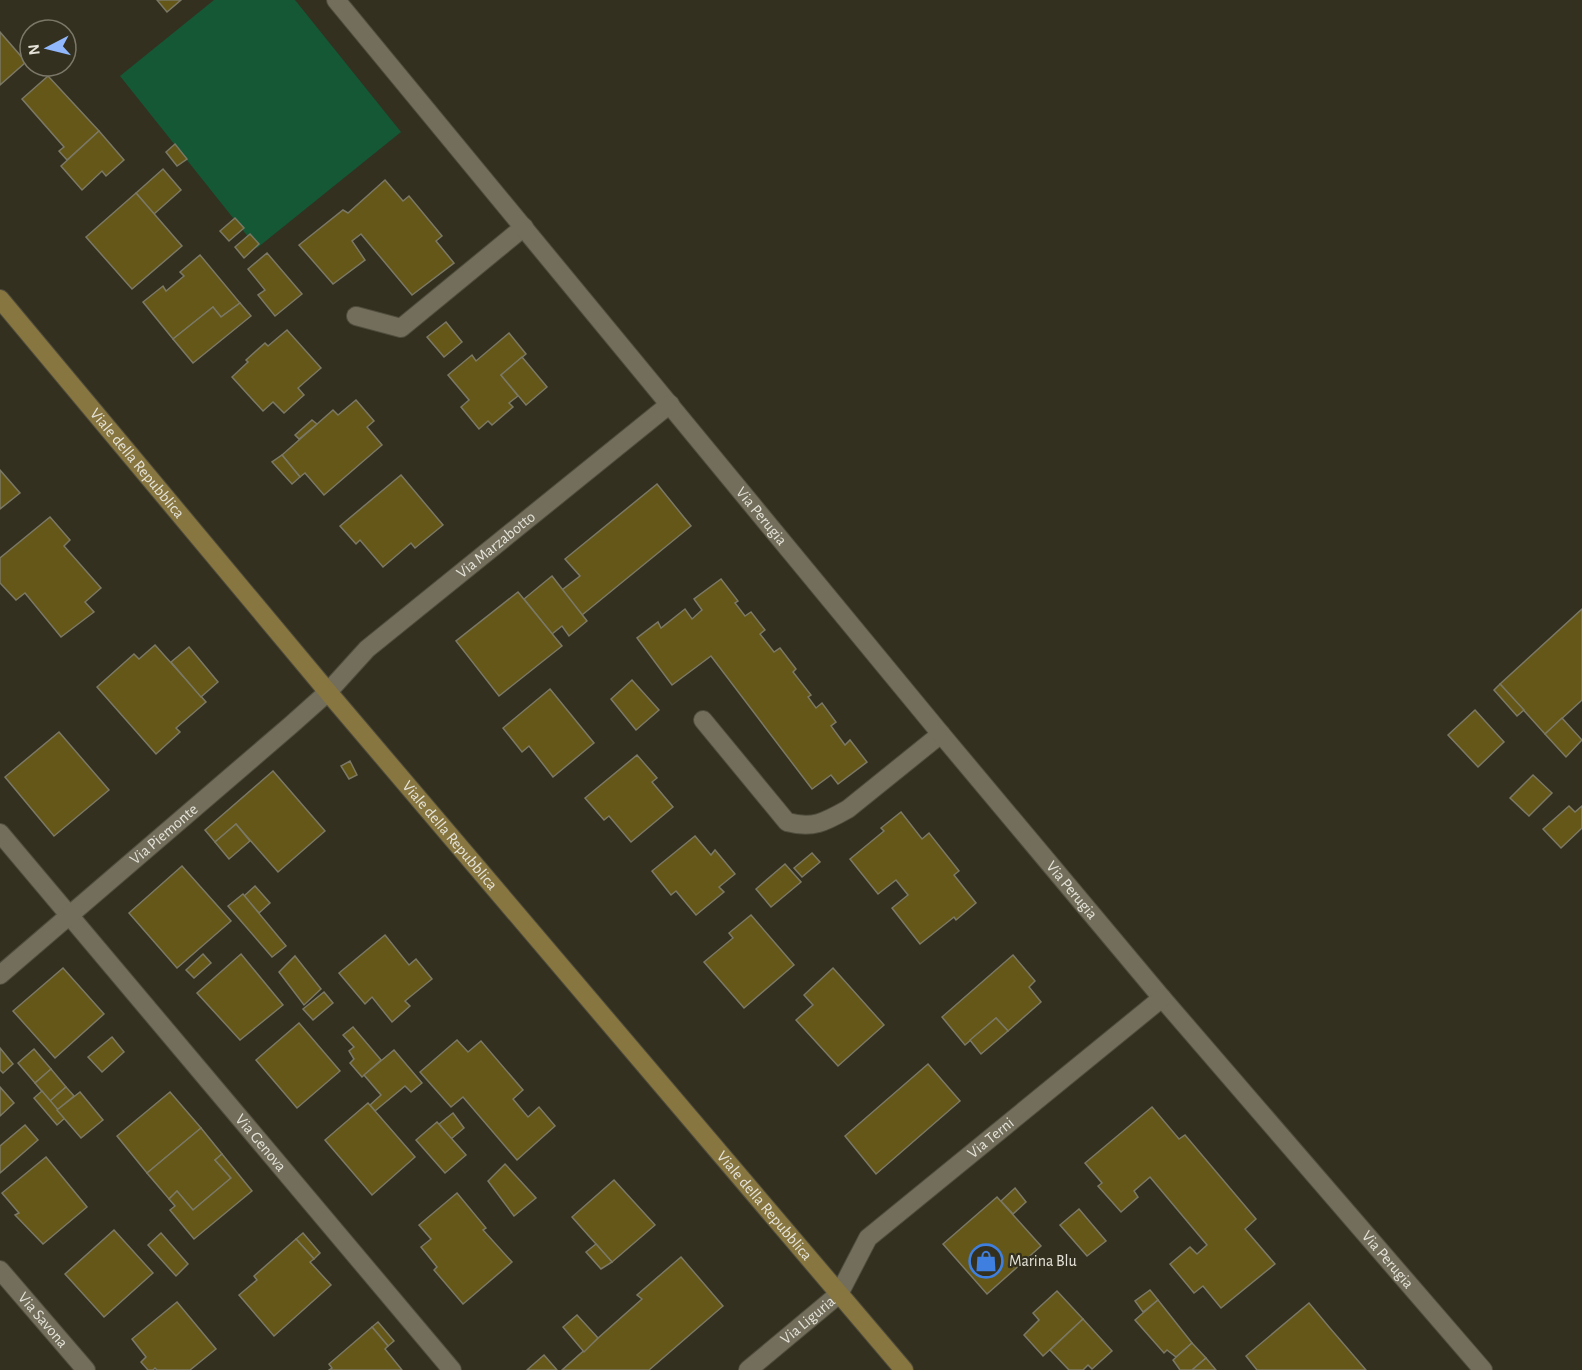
<svg xmlns="http://www.w3.org/2000/svg" width="1582" height="1370" font-family="'Alegreya Sans',sans-serif">
<style>
.green{fill:#145836}
.building{fill:#645718;stroke:#7b7865;stroke-width:1.5}
.lines{fill:none;stroke-linecap:round;stroke-linejoin:round}
.lane-casing{stroke:#504d3e;stroke-width:20}
.street-casing{stroke:#504d3e;stroke-width:20}
.secondary-casing{stroke:#504d3e;stroke-width:20}
.lane{stroke:#726e5b;stroke-width:18}
.street{stroke:#726e5b;stroke-width:18}
.secondary{stroke:#887640;stroke-width:18}
.labels{text-anchor:middle;dominant-baseline:central;stroke-width:4.5;stroke-linejoin:round;paint-order:stroke}
.street-label{font-size:16px;fill:#e5e3d9;stroke:#34301f}
.poi-label{font-size:16px;fill:#e5e3d9;stroke:#34301f;text-anchor:start}
</style>
<rect width="100%" height="100%" fill="#34301f"/>
<!-- green -->
<polygon class="green" points="214,0 295,0 401,132 257,248 120,76"/>
<!-- building -->
<g class="building">
<polygon points="157,0 181,0 167,12"/>
<polygon points="0,32 26,62 0,85"/>
<polygon points="48,76 99,131 67,160 59,151 64,147 22,99"/>
<polygon points="99,131 124,160 106,176 102,171 82,190 61,166"/>
<polygon points="175,144 187,159 177,166 166,152"/>
<polygon points="163,169 181,190 154,214 136,193"/>
<polygon points="385,180 403,201 409,196 442,236 436,241 454,263 412,295 361,234 352,241 365,260 333,284 299,245 343,210 348,213"/>
<polygon points="136,193 182,246 132,289 86,237"/>
<polygon points="235,218 244,228 229,241 220,231"/>
<polygon points="250,234 259,244 244,258 235,247"/>
<polygon points="267,253 302,294 275,316 258,295 265,290 248,269"/>
<polygon points="200,255 240,303 221,317 213,307 173,339 143,302 163,286 166,291 184,276 180,272"/>
<polygon points="240,303 251,316 193,363 173,339 213,307 221,317"/>
<polygon points="446,322 462,342 444,357 427,337"/>
<polygon points="287,330 321,368 298,388 304,395 284,413 273,402 263,411 232,377 248,362 246,360 265,343 268,346"/>
<polygon points="509,333 526,354 501,375 518,396 509,403 513,407 492,425 488,421 479,429 461,407 469,400 448,375 472,355 476,361"/>
<polygon points="522,357 547,387 526,405 501,375"/>
<polygon points="356,400 374,421 367,427 382,445 324,495 305,473 300,477 282,455 333,410 338,415"/>
<polygon points="312,420 317,424 299,439 295,435"/>
<polygon points="282,455 300,477 292,484 272,462"/>
<polygon points="0,470 20,493 0,509"/>
<polygon points="401,475 443,525 415,548 411,543 383,567 360,540 356,544 340,526"/>
<polygon points="657,484 691,526 582,615 562,590 580,576 565,559"/>
<polygon points="50,517 70,540 64,546 101,588 85,602 94,612 61,637 25,593 16,600 0,583 0,558"/>
<polygon points="552,576 587,621 569,636 562,626 552,634 524,599"/>
<polygon points="721,579 738,601 735,603 745,616 751,612 765,630 760,634 774,652 780,648 796,669 793,672 811,695 808,697 816,708 822,703 836,722 831,726 845,745 850,740 867,762 838,784 831,775 812,789 711,656 672,685 637,638 658,622 661,628 685,609 692,619 702,610 694,599"/>
<polygon points="518,592 562,646 499,696 456,641"/>
<polygon points="1582,609 1582,700 1545,734 1500,684"/>
<polygon points="155,645 206,702 176,728 180,732 156,754 97,687 134,654 139,659"/>
<polygon points="189,647 218,682 201,697 171,662"/>
<polygon points="632,680 659,710 636,730 611,699"/>
<polygon points="1500,684 1524,710 1517,716 1494,690"/>
<polygon points="550,689 594,743 553,777 529,746 522,752 503,728"/>
<polygon points="1475,710 1504,742 1478,767 1448,735"/>
<polygon points="1562,718 1582,740 1566,757 1545,734"/>
<polygon points="59,732 109,790 54,836 5,777"/>
<polygon points="637,755 657,778 652,782 673,807 631,842 609,816 604,820 585,798"/>
<polygon points="350,761 357,775 349,779 341,766"/>
<polygon points="273,771 325,831 278,872 236,824 215,842 205,830"/>
<polygon points="1533,775 1552,793 1529,816 1510,798"/>
<polygon points="1569,806 1575,812 1582,806 1582,828 1561,848 1543,829"/>
<polygon points="901,812 922,839 929,833 959,871 954,875 976,903 956,920 954,917 920,944 892,908 908,895 896,880 878,894 850,859 884,831 881,828"/>
<polygon points="236,824 250,841 229,859 215,842"/>
<polygon points="695,836 711,855 715,850 735,874 719,887 724,892 696,915 676,891 671,895 652,871"/>
<polygon points="812,853 820,862 802,877 794,868"/>
<polygon points="785,864 801,882 771,907 756,889"/>
<polygon points="182,866 231,921 177,968 129,913"/>
<polygon points="255,886 270,903 259,913 244,896"/>
<polygon points="243,894 286,946 272,957 228,906"/>
<polygon points="751,915 794,965 744,1008 704,962 733,938 729,933"/>
<polygon points="385,935 409,965 416,959 432,979 405,1001 410,1006 392,1022 372,997 365,1004 339,973"/>
<polygon points="203,954 211,963 194,978 186,970"/>
<polygon points="241,954 283,1005 240,1040 197,993"/>
<polygon points="1013,955 1035,981 1029,987 1041,1002 1008,1031 996,1018 965,1045 942,1017"/>
<polygon points="295,956 321,989 304,1005 279,972"/>
<polygon points="63,968 104,1014 55,1058 13,1011"/>
<polygon points="833,968 884,1025 838,1066 796,1020 813,1005 804,995"/>
<polygon points="324,992 333,1003 313,1020 303,1009"/>
<polygon points="996,1018 1008,1031 981,1054 970,1040"/>
<polygon points="299,1023 340,1071 297,1108 256,1060"/>
<polygon points="353,1027 381,1060 362,1077 350,1063 354,1059 349,1051 354,1047 343,1035"/>
<polygon points="112,1037 124,1052 102,1072 88,1057"/>
<polygon points="457,1040 468,1052 481,1041 523,1090 513,1099 528,1117 539,1107 555,1126 517,1160 463,1097 451,1107 420,1072"/>
<polygon points="0,1048 13,1064 3,1073 0,1070"/>
<polygon points="34,1049 51,1069 35,1083 18,1063"/>
<polygon points="394,1050 422,1083 411,1092 405,1086 375,1111 370,1105 381,1095 364,1075"/>
<polygon points="928,1064 960,1101 876,1174 845,1136"/>
<polygon points="51,1069 66,1087 50,1101 35,1083"/>
<polygon points="0,1087 14,1103 0,1116"/>
<polygon points="66,1087 74,1096 57,1110 50,1101"/>
<polygon points="42,1091 65,1118 57,1125 34,1098"/>
<polygon points="80,1092 103,1120 81,1138 57,1110"/>
<polygon points="170,1092 201,1128 147,1173 117,1136"/>
<polygon points="368,1103 415,1157 372,1195 325,1140"/>
<polygon points="1152,1107 1179,1139 1185,1135 1256,1219 1245,1229 1275,1264 1221,1308 1203,1286 1194,1293 1170,1264 1190,1247 1197,1254 1207,1245 1150,1177 1134,1191 1138,1197 1121,1212 1098,1186 1102,1183 1085,1163"/>
<polygon points="453,1113 464,1128 451,1139 439,1124"/>
<polygon points="437,1122 466,1155 445,1173 416,1140"/>
<polygon points="25,1125 38,1140 0,1173 0,1146"/>
<polygon points="201,1128 222,1154 215,1160 231,1178 193,1210 177,1191 169,1199 147,1173"/>
<polygon points="222,1154 252,1191 194,1239 170,1210 175,1206 169,1199 177,1191 193,1210 231,1178 215,1160"/>
<polygon points="46,1157 87,1207 43,1244 15,1215 19,1213 2,1193"/>
<polygon points="505,1164 536,1198 514,1216 488,1181"/>
<polygon points="614,1180 655,1225 612,1262 572,1217"/>
<polygon points="1015,1188 1026,1202 1013,1214 1001,1201"/>
<polygon points="457,1193 486,1228 483,1230 512,1262 463,1304 434,1270 437,1267 421,1247 431,1239 419,1225"/>
<polygon points="997,1197 1041,1246 987,1294 943,1244"/>
<polygon points="1079,1209 1106,1241 1087,1256 1060,1225"/>
<polygon points="114,1230 153,1273 104,1317 65,1274"/>
<polygon points="161,1233 188,1264 176,1276 148,1245"/>
<polygon points="303,1233 320,1253 314,1259 296,1239"/>
<polygon points="296,1239 314,1259 310,1262 331,1285 274,1336 239,1295 257,1280 254,1276"/>
<polygon points="596,1244 612,1262 601,1269 586,1252"/>
<polygon points="681,1257 723,1306 649,1370 562,1370 642,1299 637,1295"/>
<polygon points="1150,1290 1158,1300 1143,1312 1135,1301"/>
<polygon points="1057,1291 1083,1319 1043,1356 1024,1335 1039,1320 1033,1313"/>
<polygon points="1158,1300 1192,1343 1176,1357 1167,1350 1164,1353 1135,1320"/>
<polygon points="177,1302 216,1349 190,1370 157,1370 155,1368 153,1370 148,1370 141,1362 146,1357 132,1339"/>
<polygon points="1309,1303 1329,1327 1366,1370 1257,1370 1246,1356"/>
<polygon points="577,1315 598,1338 584,1352 563,1327"/>
<polygon points="1083,1319 1112,1351 1092,1369 1088,1365 1083,1370 1069,1370 1050,1350"/>
<polygon points="378,1322 394,1341 388,1346 372,1327"/>
<polygon points="372,1327 388,1346 385,1349 402,1370 329,1370 332,1368 329,1364"/>
<polygon points="1192,1343 1206,1358 1192,1370 1180,1370 1173,1360"/>
<polygon points="544,1355 557,1370 527,1370"/>
<polygon points="1206,1358 1216,1370 1192,1370"/>
</g>
<g class="lines">
<defs>
<g id="lane">
<polyline points="356,316 401,328 524,227"/>
<path d="M703 720 787 822C813 829 825 822 848 809L941 734"/>
</g>
<g id="street">
<path id="s1" d="M336 0 941 734 1162 998 1483 1370"/>
<path id="s2" d="M0 833 452 1370"/>
<path id="s3" d="M0 975 291 725 328 692 367 649 670 404"/>
<path id="s4" d="M0 1270 86 1370"/>
<path id="s5" d="M748 1370 839 1294 868 1238 1162 998"/>
</g>
<g id="secondary">
<path id="s6" d="M0 299 328 692 904 1370"/>
</g>
</defs>
<!-- lane casing -->
<use href="#lane" class="lane-casing"/>
<!-- street casing -->
<use href="#street" class="street-casing"/>
<!-- secondary casing -->
<use href="#secondary" class="secondary-casing"/>
<!-- lane -->
<use href="#lane" class="lane"/>
<!-- street -->
<use href="#street" class="street"/>
<!-- secondary -->
<use href="#secondary" class="secondary"/>
</g>
<!-- icons -->
<defs>
<symbol id="shop-ring" viewBox="-11 -11 22 22"><circle r="9.5" fill="#34301f" stroke="#3f7fe0" stroke-width="1.5"/><path d="M-5-2.5h2.3a2.7 3.5 0 0 1 5.4 0H5L5.5 6h-11ZM-1.5-2.5h3a1.5 2.3 0 0 0-3 0Z" fill="#3f7fe0"/></symbol>
</defs>
<g fill-rule="evenodd">
<use href="#shop-ring" x="967" y="1242" width="38" height="38"/>
</g>
<g class="labels">
<!-- street labels -->
<g class="street-label">
<text stroke="none"><textPath href="#s6" startOffset="214">Viale della Repubblica</textPath></text>
<text stroke="none"><textPath href="#s1" startOffset="669">Via Perugia</textPath></text>
<text stroke="none"><textPath href="#s3" startOffset="657">Via Marzabotto</textPath></text>
<text stroke="none"><textPath href="#s3" startOffset="216">Via Piemonte</textPath></text>
<text stroke="none"><textPath href="#s6" startOffset="700">Viale della Repubblica</textPath></text>
<text stroke="none"><textPath href="#s1" startOffset="1155">Via Perugia</textPath></text>
<text stroke="none"><textPath href="#s5" startOffset="340">Via Terni</textPath></text>
<text stroke="none"><textPath href="#s2" startOffset="405">Via Genova</textPath></text>
<text stroke="none"><textPath href="#s6" startOffset="1186">Viale della Repubblica</textPath></text>
<text stroke="none"><textPath href="#s1" startOffset="1641">Via Perugia</textPath></text>
<text stroke="none"><textPath href="#s4" startOffset="66">Via Savona</textPath></text>
<text stroke="none"><textPath href="#s5" startOffset="78">Via Liguria</textPath></text>
</g>
<!-- poi labels -->
<g class="poi-label">
<text x="1009" y="1261">Marina Blu</text>
</g>
</g>
<!-- north arrow -->
<g transform="translate(48 48) rotate(263)"><circle r="28" fill="#34301f" stroke="#7b7869" stroke-width="1.5"/>
<path d="M0-4.5L10 22L0 15L-10 22Z" fill="#91b8fd"/>
<text y="-9" font-size="16" font-weight="bold" text-anchor="middle" fill="#e5e3d9">N</text>
</g>
</svg>
